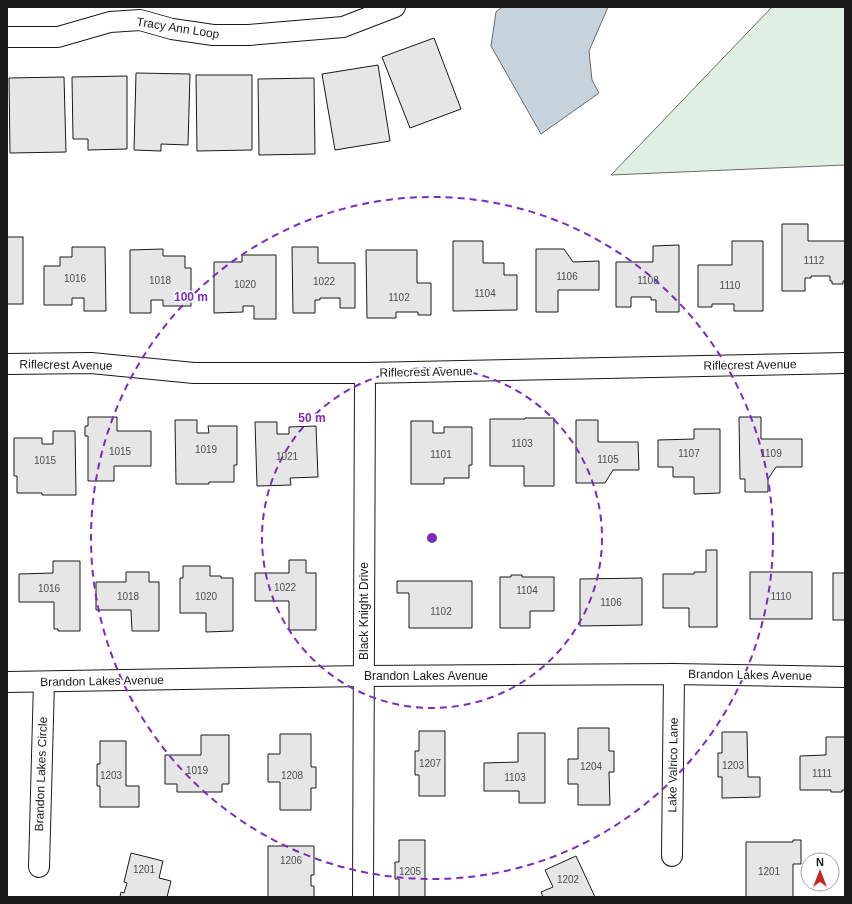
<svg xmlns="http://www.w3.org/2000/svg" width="852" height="904" font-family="Helvetica,sans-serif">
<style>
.green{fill:#e0efe3;stroke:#6a6a6a}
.water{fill:#c6d2dc;stroke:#6a6a6a}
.building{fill:#e6e6e6;stroke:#1a1a1a}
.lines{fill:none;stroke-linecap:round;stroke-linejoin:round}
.minor-casing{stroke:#1a1a1a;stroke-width:22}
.minor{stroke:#fff;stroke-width:20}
.ring{fill:none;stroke:#7b2cbf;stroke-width:2;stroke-dasharray:7 5}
.labels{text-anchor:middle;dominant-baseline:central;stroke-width:3;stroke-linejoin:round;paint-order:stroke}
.number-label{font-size:10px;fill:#4d4d4d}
.street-label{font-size:12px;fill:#1a1a1a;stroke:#fff}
.centre{fill:#7b2cbf;stroke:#fff;stroke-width:2}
.ring-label{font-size:12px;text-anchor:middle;font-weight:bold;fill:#7b2cbf;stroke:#fff;stroke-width:3;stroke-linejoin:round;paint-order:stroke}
</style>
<rect width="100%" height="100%" fill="#fff"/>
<!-- green -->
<polygon class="green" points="772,7 845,7 845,165 611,175"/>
<!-- water -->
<polygon class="water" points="502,7 608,7 589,51 592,80 599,93 541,134 491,46 496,12"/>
<!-- building -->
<g class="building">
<polygon points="434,38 461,109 410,128 382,57"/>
<polygon points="378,65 390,141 335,150 322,74"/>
<polygon points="136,73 190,74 188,145 161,144 161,151 134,150"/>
<polygon points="196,75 252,75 252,150 197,151"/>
<polygon points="127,76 127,149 88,150 88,139 73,139 72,77"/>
<polygon points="64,77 66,152 10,153 9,78"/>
<polygon points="314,78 315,154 259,155 258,79"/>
<polygon points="782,224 808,224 808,241 845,241 845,281 843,281 843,284 832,284 832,281 830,281 830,276 811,276 811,278 805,278 805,291 782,291"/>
<rect x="7" y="237" width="16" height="67"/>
<polygon points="453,241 483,241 483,263 504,263 504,275 517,275 517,310 453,311"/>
<polygon points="732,241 763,241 763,311 734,311 734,304 712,304 712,307 698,307 698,265 732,265"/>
<polygon points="679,245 679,312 656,312 656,300 651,300 651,297 631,297 631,307 616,307 616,262 653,262 653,246"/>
<polygon points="72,247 105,247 106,311 84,311 84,298 72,298 72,305 44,305 44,266 60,266 60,257 72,257"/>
<polygon points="292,247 318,247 318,263 355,263 355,308 340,308 340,298 320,298 320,300 315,300 315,313 293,313"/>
<polygon points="163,249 163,256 185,256 185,268 191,268 191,306 163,306 163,300 151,300 151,313 130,313 130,250"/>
<polygon points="536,249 564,249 573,262 599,261 599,290 558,290 558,312 536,312"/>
<polygon points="366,250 417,250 417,283 431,283 431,315 418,315 418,312 396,312 396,318 367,318"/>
<polygon points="242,255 276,255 276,319 254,319 254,306 243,306 243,312 214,313 214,262 242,262"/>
<polygon points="88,417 117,417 117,431 151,431 151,466 114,466 114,481 88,481 88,436 85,436 85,426 88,426"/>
<polygon points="739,417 761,417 761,439 802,439 802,467 776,467 768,479 768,492 745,492 745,479 740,479"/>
<polygon points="525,418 554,418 554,486 524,486 524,466 490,466 490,419 525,419"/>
<polygon points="175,420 197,420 197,433 209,433 208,426 237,426 237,465 234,465 234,482 209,482 209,484 176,484"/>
<polygon points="576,420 598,420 598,442 638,442 639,470 613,470 605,483 576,483"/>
<polygon points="411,421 433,421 433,433 444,433 444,427 472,427 472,465 469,465 469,478 444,478 444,484 411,484"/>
<polygon points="255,422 277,422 277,434 289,434 289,427 316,426 318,477 290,478 291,485 257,486"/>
<polygon points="694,429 720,429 720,493 694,494 694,477 673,477 673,467 658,467 658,440 694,439"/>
<polygon points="53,431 75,431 76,495 42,495 42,493 17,493 17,476 14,476 14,438 42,438 42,444 53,444"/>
<polygon points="706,550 717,550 717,627 689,627 689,608 663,608 663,574 694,574 694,572 706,572"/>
<polygon points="289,560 306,560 306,573 316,573 316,630 289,630 289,601 255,601 255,573 289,573"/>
<polygon points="53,561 80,561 80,631 58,631 58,629 54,629 54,602 19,602 19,574 53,573"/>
<polygon points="183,566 210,566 210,576 221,576 221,578 233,578 233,631 206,632 206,613 180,613 180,578 183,578"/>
<polygon points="126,572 149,572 149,582 159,582 159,631 132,631 131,610 96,610 96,582 126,582"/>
<rect x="750" y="572" width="62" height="47"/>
<rect x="833" y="573" width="12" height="47"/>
<polygon points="511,575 522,575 522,577 554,577 554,611 530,611 530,628 500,628 500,577 511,577"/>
<polygon points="642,578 642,625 580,626 580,579"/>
<polygon points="397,581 472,581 472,628 409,628 409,593 397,593"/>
<polygon points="578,728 609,728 609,751 614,751 614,772 609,772 610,805 578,805 578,784 568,784 568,759 578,759"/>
<polygon points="419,731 445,731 445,796 419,796 419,775 415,775 415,751 419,751"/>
<polygon points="722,732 747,732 748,777 760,777 760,797 722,798 722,777 718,777 718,753 722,753"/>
<polygon points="518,733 545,733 545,803 519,803 519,791 484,791 484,763 518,762"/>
<polygon points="280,734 311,734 311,767 316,767 316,788 311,788 311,810 280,810 280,782 268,782 268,754 280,754"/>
<polygon points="201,735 229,735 229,784 222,784 222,792 177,792 177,784 165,784 165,755 201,755"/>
<polygon points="826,737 845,737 845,790 842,790 842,792 831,792 831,790 800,790 800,756 826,755"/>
<polygon points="100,741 126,741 126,786 139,786 139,807 100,807 100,786 97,786 97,764 100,764"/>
<polygon points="399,840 425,840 425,897 399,897 399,879 395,879 395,862 399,862"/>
<polygon points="793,840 801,840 801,864 793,864 793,897 746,897 746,842 793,842"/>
<polygon points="268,846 314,846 314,875 311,875 311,886 314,886 314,897 268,897"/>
<polygon points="131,853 163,861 159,878 171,881 167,897 120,897 121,892 124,893 127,883 124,882"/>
<polygon points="576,856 595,897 543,897 541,892 553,887 545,870"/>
</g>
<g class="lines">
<defs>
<g id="minor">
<polyline points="7,37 58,37 110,22 140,20 172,29 213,35 249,35 343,27 395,7"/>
<polyline points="7,364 91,363 194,373 365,373 845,363"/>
<polyline points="7,682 364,676 674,674 845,677"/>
<polyline points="672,856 674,674"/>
<polyline points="39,867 44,682"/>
<polyline points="363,897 365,373"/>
</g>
</defs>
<!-- minor casing -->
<use href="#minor" class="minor-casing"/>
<!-- minor -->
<use href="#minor" class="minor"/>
</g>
<!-- distance rings -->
<g class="ring">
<circle cx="432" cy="538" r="170"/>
<circle cx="432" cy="538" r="341"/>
</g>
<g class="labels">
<!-- number labels -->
<g class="number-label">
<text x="814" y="260">1112</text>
<text x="567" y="276">1106</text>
<text x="75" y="278">1016</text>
<text x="160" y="280">1018</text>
<text x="648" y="280">1108</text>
<text x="324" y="281">1022</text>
<text x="245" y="284">1020</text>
<text x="730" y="285">1110</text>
<text x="485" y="293">1104</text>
<text x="399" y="297">1102</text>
<text x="522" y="443">1103</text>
<text x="206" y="449">1019</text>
<text x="120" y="451">1015</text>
<text x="689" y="453">1107</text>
<text x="771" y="453">1109</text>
<text x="441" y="454">1101</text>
<text x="287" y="456">1021</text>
<text x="608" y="459">1105</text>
<text x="45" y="460">1015</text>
<text x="285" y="587">1022</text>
<text x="49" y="588">1016</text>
<text x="527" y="590">1104</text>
<text x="128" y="596">1018</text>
<text x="206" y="596">1020</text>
<text x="781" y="596">1110</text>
<text x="611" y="602">1106</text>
<text x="441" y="611">1102</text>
<text x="430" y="763">1207</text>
<text x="733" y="765">1203</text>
<text x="591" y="766">1204</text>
<text x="197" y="770">1019</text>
<text x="822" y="773">1111</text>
<text x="111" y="775">1203</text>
<text x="292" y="775">1208</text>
<text x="515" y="777">1103</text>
<text x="291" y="860">1206</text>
<text x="144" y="869">1201</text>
<text x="410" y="871">1205</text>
<text x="769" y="871">1201</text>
<text x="568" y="879">1202</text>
</g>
<!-- street labels -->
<g class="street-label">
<text transform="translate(178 28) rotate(9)">Tracy Ann Loop</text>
<text transform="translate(66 365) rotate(1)">Riflecrest Avenue</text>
<text transform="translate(750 365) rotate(-1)">Riflecrest Avenue</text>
<text transform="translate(426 372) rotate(-1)">Riflecrest Avenue</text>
<text transform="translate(364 611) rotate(-90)">Black Knight Drive</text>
<text transform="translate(750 675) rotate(1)">Brandon Lakes Avenue</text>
<text x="426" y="676">Brandon Lakes Avenue</text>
<text transform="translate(102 681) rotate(-1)">Brandon Lakes Avenue</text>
<text transform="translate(673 765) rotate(-89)">Lake Valrico Lane</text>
<text transform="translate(41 774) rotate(-88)">Brandon Lakes Circle</text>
</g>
</g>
<circle cx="432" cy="538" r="6" class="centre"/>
<g class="ring-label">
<text x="191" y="301">100 m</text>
<text x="312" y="422">50 m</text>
</g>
<!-- border -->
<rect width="852" height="904" fill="none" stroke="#1a1a1a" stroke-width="16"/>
<!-- north arrow -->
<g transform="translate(820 872)"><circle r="19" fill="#ffffff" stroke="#a3a3a3"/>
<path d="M0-3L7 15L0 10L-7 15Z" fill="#c62828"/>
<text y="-6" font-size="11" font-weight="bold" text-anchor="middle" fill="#1a1a1a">N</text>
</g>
</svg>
